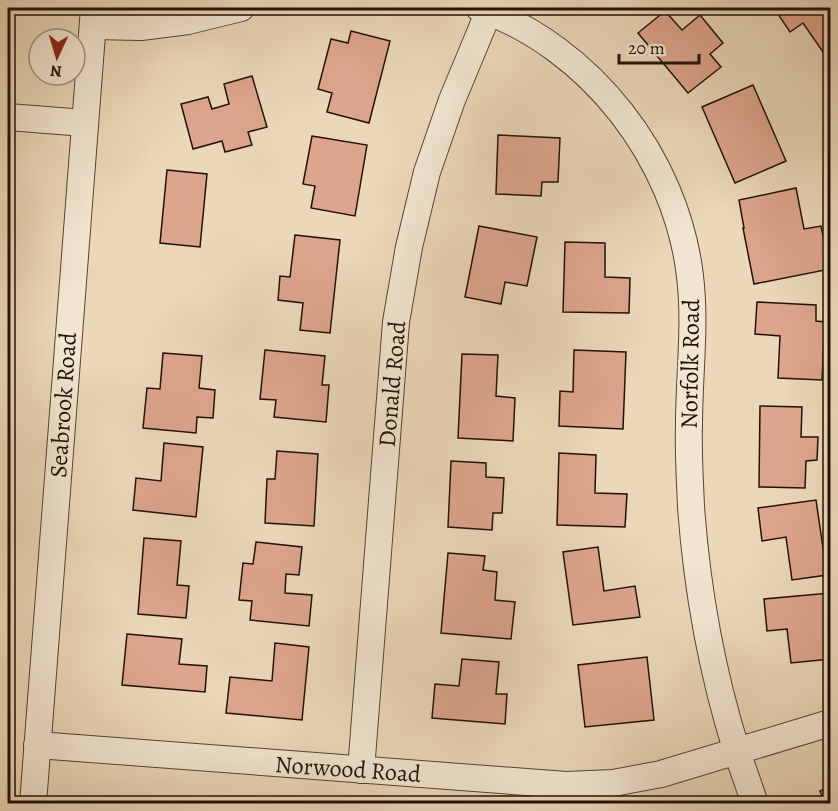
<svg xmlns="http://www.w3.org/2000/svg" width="838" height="811" font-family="Alegreya,serif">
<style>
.building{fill:#dda58d;stroke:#231108;stroke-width:1.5}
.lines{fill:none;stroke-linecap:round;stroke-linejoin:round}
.street-casing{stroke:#554334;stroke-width:28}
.street{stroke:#f2e6d2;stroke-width:26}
.labels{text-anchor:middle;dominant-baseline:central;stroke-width:5;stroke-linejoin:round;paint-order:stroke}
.street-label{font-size:24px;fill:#231108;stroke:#f2e6d2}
</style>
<rect width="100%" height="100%" fill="#ebd8b9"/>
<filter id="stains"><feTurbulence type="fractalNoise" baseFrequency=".00333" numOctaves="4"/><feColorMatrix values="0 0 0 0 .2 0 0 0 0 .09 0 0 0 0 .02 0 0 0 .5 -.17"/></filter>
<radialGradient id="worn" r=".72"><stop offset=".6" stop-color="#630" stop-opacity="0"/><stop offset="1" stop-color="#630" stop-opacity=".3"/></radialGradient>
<!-- building -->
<g class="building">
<polygon points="8,8 14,8 13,23 8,22"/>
<polygon points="782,8 830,8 830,47 823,52 803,23 790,32 776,11"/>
<polygon points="665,11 682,30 700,15 723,43 710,54 721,67 688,93 638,33"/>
<polygon points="351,31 390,41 369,123 327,112 332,93 318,89 331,39 348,43"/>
<polygon points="252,76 267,127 248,132 252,145 225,152 222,141 193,149 181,104 208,97 212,109 229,104 224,84"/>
<polygon points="753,85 786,161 735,183 702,107"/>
<polygon points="498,135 560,138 558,182 542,182 541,196 496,194"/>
<polygon points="312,136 367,145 355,216 311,208 315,186 303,184"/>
<polygon points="167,170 207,174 200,247 160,243"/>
<polygon points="796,188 804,229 821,226 830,269 754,284 743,228 744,228 739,200"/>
<polygon points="479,226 537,237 527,286 505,282 501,304 465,297"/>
<polygon points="295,235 340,240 330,333 300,330 303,303 278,300 280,276 290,277"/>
<polygon points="565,242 605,243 605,277 630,278 629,313 563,312"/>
<polygon points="757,302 816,305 816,321 825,322 822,380 778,378 780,336 755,334"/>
<polygon points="265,350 325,356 322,385 329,385 326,422 274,417 276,400 260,399"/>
<polygon points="574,350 626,352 623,429 559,426 560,391 573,392"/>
<polygon points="163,353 202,356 199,388 215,390 213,418 197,417 196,433 143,428 147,388 160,389"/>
<polygon points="462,354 498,355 496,396 515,398 513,441 458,438"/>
<polygon points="760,406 802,407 801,437 818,437 817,460 806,461 805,488 759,487"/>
<polygon points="164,443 203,447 196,517 133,510 136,478 161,481"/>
<polygon points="277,451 318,454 314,526 265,523 267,479 275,479"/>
<polygon points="559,453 596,455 595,493 627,494 625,527 557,525"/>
<polygon points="451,461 486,463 486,477 504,478 502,513 493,513 492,530 448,527"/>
<polygon points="816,500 827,575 792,580 786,537 762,541 758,508"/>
<polygon points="144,538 181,541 177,585 189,586 186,618 138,614"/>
<polygon points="256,542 302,547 299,575 286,574 285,593 312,595 309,626 250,620 252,601 239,600 243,563 253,564"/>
<polygon points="598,547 604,591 635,586 640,617 573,625 563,552"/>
<polygon points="448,553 485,556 483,570 497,572 495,600 515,602 511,639 441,633"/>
<polygon points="830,593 830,659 791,663 787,629 767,631 764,599"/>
<polygon points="127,634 182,639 179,664 207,666 205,692 122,685"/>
<polygon points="275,643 309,647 302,720 226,713 230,677 272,681"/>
<polygon points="647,657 654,720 585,727 578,665"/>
<polygon points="462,659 499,662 496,694 507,694 505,724 432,718 435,684 459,686"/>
<polygon points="830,787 830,804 825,804 820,791"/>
</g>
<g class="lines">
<defs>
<g id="street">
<path d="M479 8C591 48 676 158 690 276 696 326 689 375 689 425 688 452 690 480 691 507 697 589 712 673 737 752 743 769 749 786 755 804"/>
<polyline points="93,26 141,27 188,21 241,8"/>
<polyline points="8,117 85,123"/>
<polyline points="37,745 566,785 613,783 661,774 830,723"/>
<polyline points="361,770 396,322 409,247 427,172 452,100 489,11"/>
<polyline points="33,804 94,8"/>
</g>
</defs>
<!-- street casing -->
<use href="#street" class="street-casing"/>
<!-- street -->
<use href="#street" class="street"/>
</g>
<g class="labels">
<!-- street labels -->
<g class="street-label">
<text transform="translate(690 364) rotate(-89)">Norfolk Road</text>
<text transform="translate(392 384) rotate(-85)">Donald Road</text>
<text transform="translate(63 405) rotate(-86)">Seabrook Road</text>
<text transform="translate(348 769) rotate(4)">Norwood Road</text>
</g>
</g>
<!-- margin -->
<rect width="838" height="811" fill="none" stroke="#ebd8b9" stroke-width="30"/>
<rect x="9" y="9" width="820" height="793" fill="none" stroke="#231108" stroke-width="3"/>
<rect x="15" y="15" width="808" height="781" fill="none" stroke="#231108" stroke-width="1.5"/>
<!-- north arrow -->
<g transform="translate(57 57) rotate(184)"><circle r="28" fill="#f2e6d2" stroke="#9f9181" stroke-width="1.5"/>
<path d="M0-4.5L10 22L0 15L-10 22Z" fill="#8f2418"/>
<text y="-9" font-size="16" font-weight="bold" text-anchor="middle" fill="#231108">N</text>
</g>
<!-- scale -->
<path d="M619 54v9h80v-9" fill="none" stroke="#231108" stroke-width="3"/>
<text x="628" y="54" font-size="18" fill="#231108" stroke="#f2e6d2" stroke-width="4.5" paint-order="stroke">20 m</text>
<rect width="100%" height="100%" filter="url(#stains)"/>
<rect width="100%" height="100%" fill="url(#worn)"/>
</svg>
